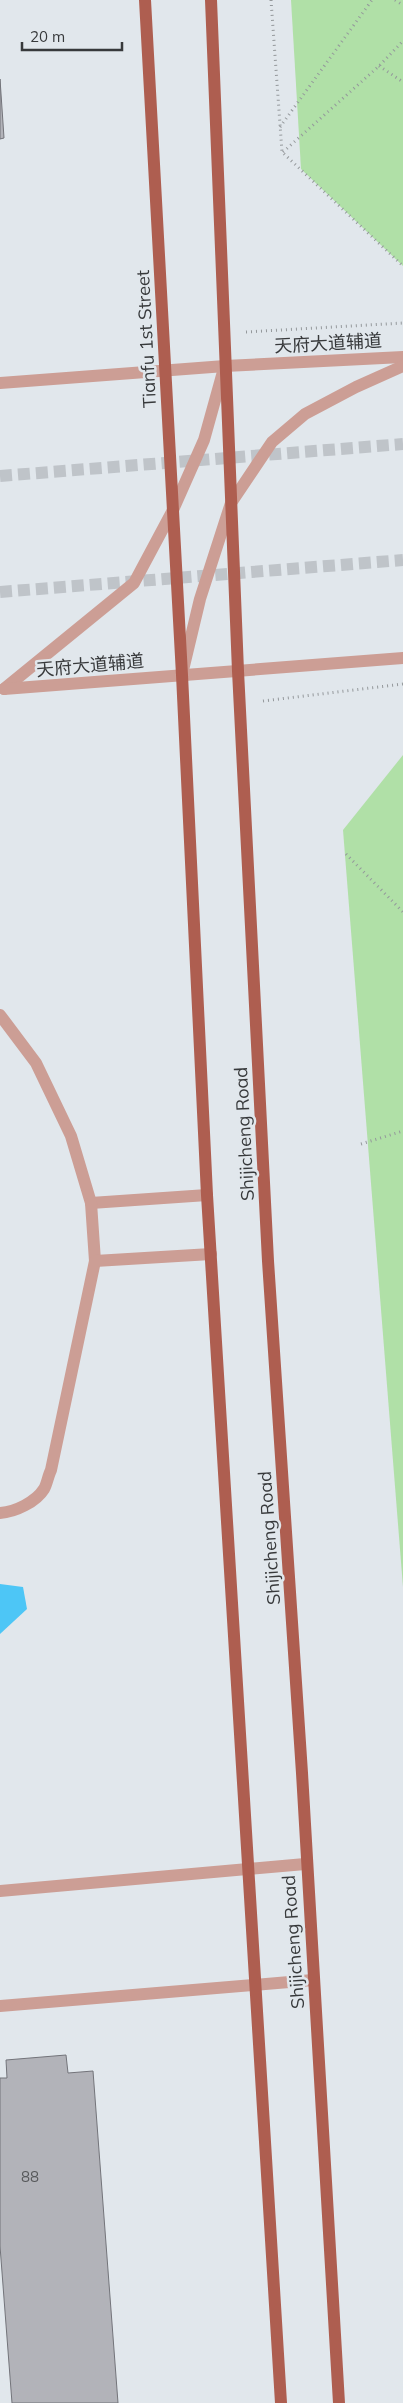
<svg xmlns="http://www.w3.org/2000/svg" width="403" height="2403" font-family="Mulish,'Noto Sans SC',sans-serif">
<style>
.green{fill:#b0e0a7}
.water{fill:#4dc6f6}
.building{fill:#b2b3b9;stroke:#73747a}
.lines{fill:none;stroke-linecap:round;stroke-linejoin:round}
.major-tunnel{stroke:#bfc4c9;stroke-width:12;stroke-dasharray:12 6;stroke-linecap:butt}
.path{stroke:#94989b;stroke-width:3;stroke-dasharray:1 4;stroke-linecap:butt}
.minor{stroke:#cc9e95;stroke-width:12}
.major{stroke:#ae5e50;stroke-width:12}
.labels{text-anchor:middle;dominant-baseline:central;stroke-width:5;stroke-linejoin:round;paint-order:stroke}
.number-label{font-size:15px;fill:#56585a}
.street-label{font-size:18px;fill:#37393b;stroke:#e1e7ec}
</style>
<rect width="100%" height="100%" fill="#e1e7ec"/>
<!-- green -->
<g class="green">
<polygon points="291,0 403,0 403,266 301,169"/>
<polygon points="403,755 403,1587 343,830"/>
</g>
<!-- water -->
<polygon class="water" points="0,1584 23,1587 27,1609 0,1634"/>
<!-- building -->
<g class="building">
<polygon points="0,79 4,138 0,139"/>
<polygon points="66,2055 68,2073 93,2071 118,2403 12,2403 0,2246 0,2078 7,2078 6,2060"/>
</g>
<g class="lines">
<!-- major-tunnel -->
<g class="major-tunnel">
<polyline points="0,476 403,444"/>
<polyline points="0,592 403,560"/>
</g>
<!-- path -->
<g class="path">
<polyline points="271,0 282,152 403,266"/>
<polyline points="395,0 403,5"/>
<polyline points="379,66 403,82"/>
<polyline points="280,127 372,0"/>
<polyline points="283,152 379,66 403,41"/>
<polyline points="246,332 403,323"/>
<polyline points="263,701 403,684"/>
<polyline points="346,854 403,912"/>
<polyline points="361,1144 403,1131"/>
</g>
<!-- minor -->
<g class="minor">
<polyline points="0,383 225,366 403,357"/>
<polyline points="183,670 200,599 231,503 272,442 305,414 356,387 403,366"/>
<polyline points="4,689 134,583 173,510 204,440 224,368"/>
<polyline points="4,689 403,658"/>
<polyline points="0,1015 36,1063 71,1136 91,1203 207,1195"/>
<polyline points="91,1203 95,1261"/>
<path d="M0 1513C15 1512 36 1502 44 1489 47 1484 48 1476 51 1470L95 1261 211 1254"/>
<polyline points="0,1891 305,1864"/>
<polyline points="0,2006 313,1980"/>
</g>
<!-- major -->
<g class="major">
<polyline points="145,0 182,675 207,1195 281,2403"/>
<polyline points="211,0 238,671 268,1261 302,1773 339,2403"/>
</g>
</g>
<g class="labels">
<!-- number labels -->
<g class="number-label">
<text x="30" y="2176">88</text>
</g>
<!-- street labels -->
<g class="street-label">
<text transform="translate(146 339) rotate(-93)">Tianfu 1st Street</text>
<text transform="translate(328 343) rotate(-3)">天府大道辅道</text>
<text transform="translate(90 665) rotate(-5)">天府大道辅道</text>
<text transform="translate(244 1134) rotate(-93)">Shijicheng Road</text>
<text transform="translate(269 1538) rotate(-94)">Shijicheng Road</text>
<text transform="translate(293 1942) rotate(-94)">Shijicheng Road</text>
</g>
</g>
<!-- scale -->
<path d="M22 42v8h100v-8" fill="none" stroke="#37393b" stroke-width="2.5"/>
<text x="30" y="42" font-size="15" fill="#37393b" stroke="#e1e7ec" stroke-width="4" paint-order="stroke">20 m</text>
</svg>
